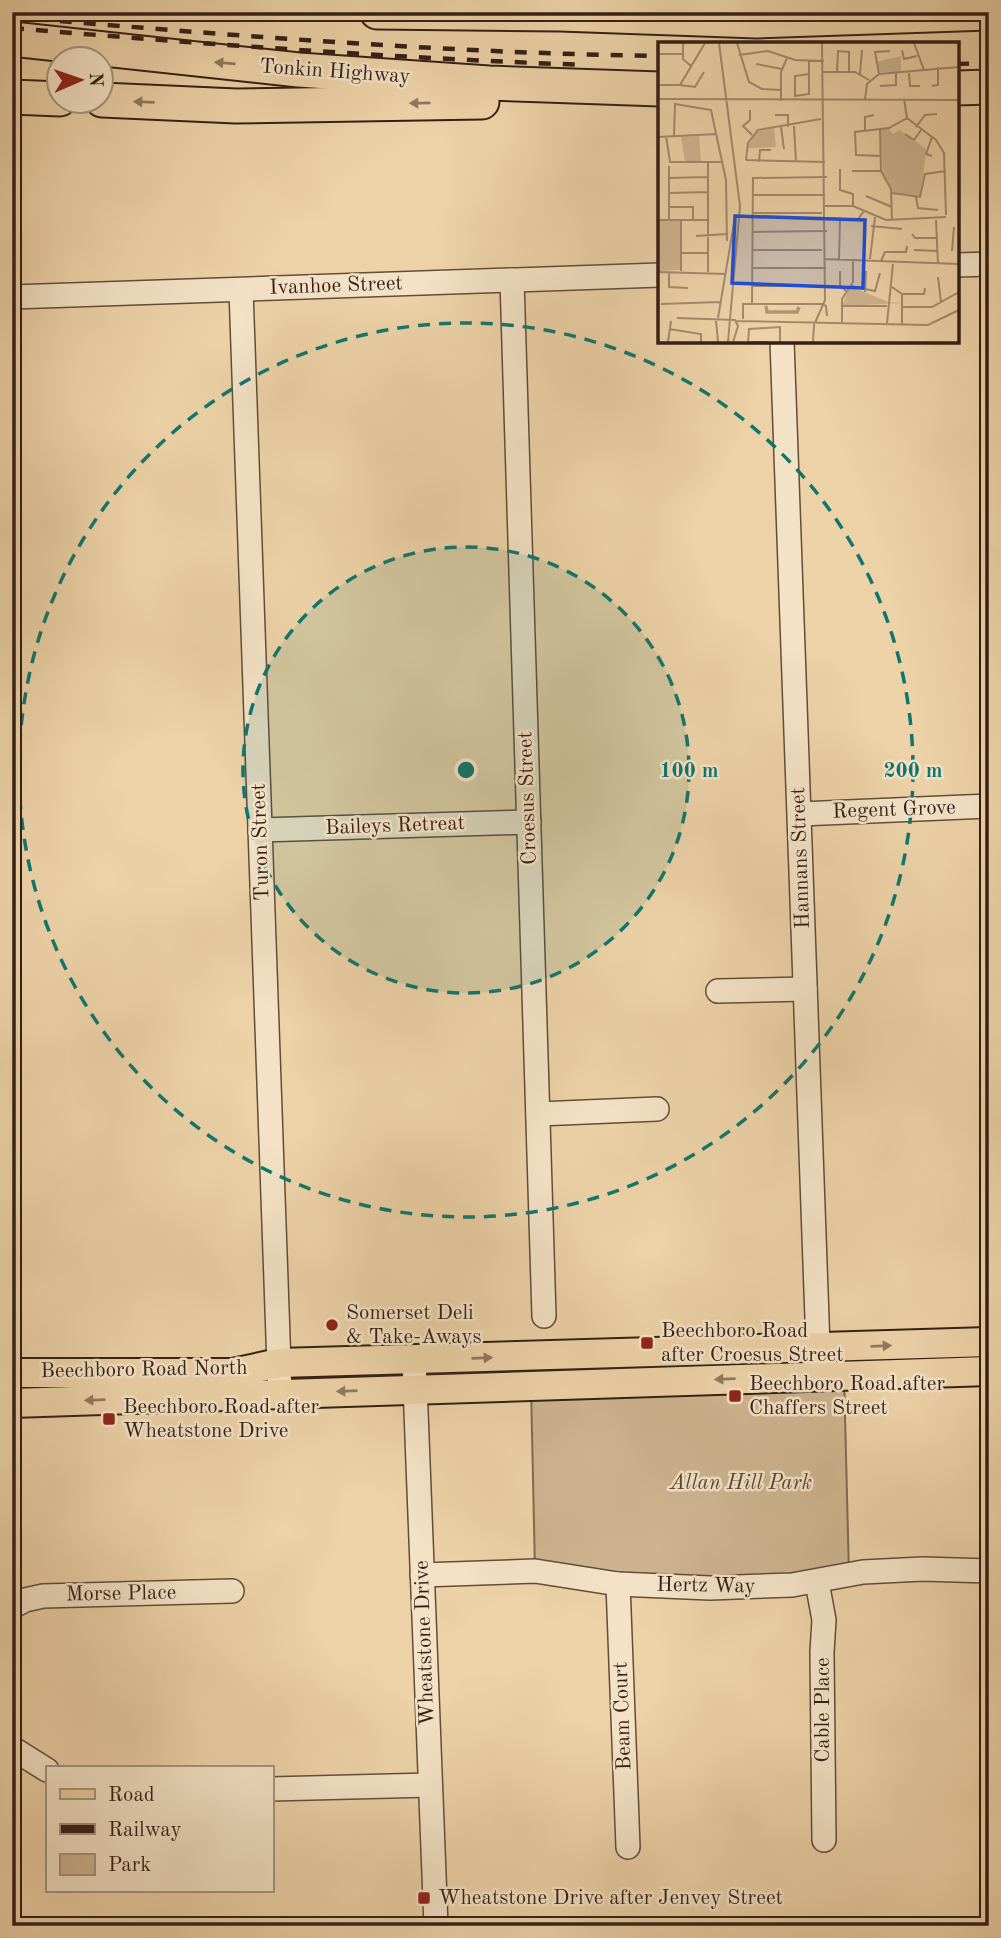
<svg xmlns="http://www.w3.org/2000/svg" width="1001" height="1938" font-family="'Old Standard TT',serif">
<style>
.green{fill:#cdb48f;stroke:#806a53;stroke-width:2}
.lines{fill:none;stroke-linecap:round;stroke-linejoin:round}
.minor-casing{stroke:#624c3b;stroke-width:26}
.major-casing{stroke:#331f17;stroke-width:32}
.highway-casing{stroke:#331f17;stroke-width:37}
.minor{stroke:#f3e2c6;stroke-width:23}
.major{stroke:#edd2a7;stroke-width:28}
.highway{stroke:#edd2a7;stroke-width:33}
.rail{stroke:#331f17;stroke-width:4.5;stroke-dasharray:12 12;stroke-linecap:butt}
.oneway{fill:#90785f}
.ring{fill:none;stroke:#0f766e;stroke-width:3.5;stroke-dasharray:12 9}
.poi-dot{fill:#8f2418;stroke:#f3e2c6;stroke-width:2.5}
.labels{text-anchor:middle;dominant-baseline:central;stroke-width:5;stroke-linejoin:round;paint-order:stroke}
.street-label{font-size:21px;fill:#331f17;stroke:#f3e2c6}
.poi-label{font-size:21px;fill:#331f17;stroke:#f3e2c6;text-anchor:start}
.park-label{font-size:21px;font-style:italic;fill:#5a4435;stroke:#f3e2c6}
.inset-river{fill:none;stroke:#ae9576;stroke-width:3.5}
.inset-road{fill:none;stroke:#a38a6d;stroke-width:2}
.view{fill:#1d4ed8;fill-opacity:0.15;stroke:#1d4ed8;stroke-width:3.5}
.inset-edge{fill:none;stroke:#331f17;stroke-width:3.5}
.centre{fill:#0f766e;stroke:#f3e2c6;stroke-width:3.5}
.ring-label{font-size:21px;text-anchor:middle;font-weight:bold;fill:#0f766e;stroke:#f3e2c6;stroke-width:5;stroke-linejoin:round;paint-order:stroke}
</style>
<rect width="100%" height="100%" fill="#edd2a7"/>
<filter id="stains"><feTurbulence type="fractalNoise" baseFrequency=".00286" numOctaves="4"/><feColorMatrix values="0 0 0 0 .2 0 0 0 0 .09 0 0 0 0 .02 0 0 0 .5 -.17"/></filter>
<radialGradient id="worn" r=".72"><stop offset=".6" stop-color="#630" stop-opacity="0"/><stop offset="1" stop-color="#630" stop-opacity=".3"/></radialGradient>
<!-- green -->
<polygon class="green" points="844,1375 849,1575 817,1582 535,1571 531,1386"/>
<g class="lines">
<defs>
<g id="minor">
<polyline points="957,265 989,264"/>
<polyline points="512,280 544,1316"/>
<polyline points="241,290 280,1394"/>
<polyline points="12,297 660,275"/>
<polyline points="782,341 819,1375"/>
<polyline points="800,814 989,806"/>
<polyline points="260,830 529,822"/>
<polyline points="718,991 805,989"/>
<polyline points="538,1114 657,1109"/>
<polyline points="414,1360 436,1926"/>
<polyline points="422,1575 535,1571 618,1584 710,1588 792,1585 863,1572 923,1569 989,1571"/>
<polyline points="817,1582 824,1620 822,1652 824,1840"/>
<polyline points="618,1584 628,1847"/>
<polyline points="12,1607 25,1600 43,1596 232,1591"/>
<polyline points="12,1748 47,1770"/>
<polyline points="271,1789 430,1785"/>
</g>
<g id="major">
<polyline points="12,1373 233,1373 279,1363 989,1342"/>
<polyline points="12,1403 989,1371"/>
</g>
<g id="highway">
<polyline points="377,12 560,14 757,21 989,13"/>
<polyline points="12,39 299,70 489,83 660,89"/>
<polyline points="957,88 989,87"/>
<polyline points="12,97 60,99"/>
<polyline points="102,100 236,106 482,102"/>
</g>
</defs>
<!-- minor casing -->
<use href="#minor" class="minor-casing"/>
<!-- major casing -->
<use href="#major" class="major-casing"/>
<!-- highway casing -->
<use href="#highway" class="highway-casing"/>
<!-- minor -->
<use href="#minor" class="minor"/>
<!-- major -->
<use href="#major" class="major"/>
<!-- highway -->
<use href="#highway" class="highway"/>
<!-- rail -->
<g class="rail">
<path d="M12 17C228 35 444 53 660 56"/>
<path d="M12 28C203 44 394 58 586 65"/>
<polyline points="957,64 989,63"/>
</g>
</g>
<!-- one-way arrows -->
<defs><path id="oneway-solid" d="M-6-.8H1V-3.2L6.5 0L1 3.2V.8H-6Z" transform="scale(1.75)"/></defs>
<g class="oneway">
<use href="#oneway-solid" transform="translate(225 63) rotate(-175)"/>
<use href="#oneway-solid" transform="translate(144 102) rotate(-178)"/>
<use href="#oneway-solid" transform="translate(420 103) rotate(179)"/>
<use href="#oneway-solid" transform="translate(881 1346) rotate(-2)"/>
<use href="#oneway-solid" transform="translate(482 1358) rotate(-2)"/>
<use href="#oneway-solid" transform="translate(725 1379) rotate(178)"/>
<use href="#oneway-solid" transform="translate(347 1391) rotate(178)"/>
<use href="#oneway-solid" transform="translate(95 1400) rotate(178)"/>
</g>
<!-- distance rings -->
<circle cx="466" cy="770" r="223" fill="#0f766e" fill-opacity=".12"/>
<g class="ring">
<circle cx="466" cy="770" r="223"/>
<circle cx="466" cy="770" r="447"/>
</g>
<!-- markers -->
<g class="poi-dot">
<circle cx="332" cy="1325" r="7"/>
<rect x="640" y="1336" width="14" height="14" rx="3.5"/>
<rect x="728" y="1389" width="14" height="14" rx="3.5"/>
<rect x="102" y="1412" width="14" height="14" rx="3.5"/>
<rect x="417" y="1891" width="14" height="14" rx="3.5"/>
</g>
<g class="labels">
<!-- street labels -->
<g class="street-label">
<text transform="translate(335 72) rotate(4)">Tonkin Highway</text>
<text transform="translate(336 286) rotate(-2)">Ivanhoe Street</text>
<text transform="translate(528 798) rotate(-92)">Croesus Street</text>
<text transform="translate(894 810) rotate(-2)">Regent Grove</text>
<text transform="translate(395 826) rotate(-2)">Baileys Retreat</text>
<text transform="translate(261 842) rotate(-92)">Turon Street</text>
<text transform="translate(801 858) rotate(-92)">Hannans Street</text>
<text transform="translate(144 1370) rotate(-1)">Beechboro Road North</text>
<text transform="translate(706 1586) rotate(1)">Hertz Way</text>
<text transform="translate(121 1594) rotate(-1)">Morse Place</text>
<text transform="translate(425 1643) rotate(-92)">Wheatstone Drive</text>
<text transform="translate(823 1710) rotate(-90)">Cable Place</text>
<text transform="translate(623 1716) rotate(-92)">Beam Court</text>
</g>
<!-- poi labels -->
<g class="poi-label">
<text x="346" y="1313">Somerset Deli<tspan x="346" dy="24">&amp; Take-Aways</tspan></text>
<text x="661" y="1331">Beechboro Road<tspan x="661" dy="24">after Croesus Street</tspan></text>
<text x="749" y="1384">Beechboro Road after<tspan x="749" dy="24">Chaffers Street</tspan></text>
<text x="123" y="1407">Beechboro Road after<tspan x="123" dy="24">Wheatstone Drive</tspan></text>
<text x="438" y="1898">Wheatstone Drive after Jenvey Street</text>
</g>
<!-- park labels -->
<g class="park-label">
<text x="741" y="1483">Allan Hill Park</text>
</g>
</g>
<!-- overview -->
<g transform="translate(658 42)">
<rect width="301" height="301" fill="#edd2a7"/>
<path d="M243 14V30H221L218 20ZM116 86 118 105 89 106 98 90ZM230 86 235 92 242 88 268 107 263 154 234 151 225 133 222 87ZM41 94 43 119H27L23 95ZM0 179H22V228L0 229ZM192 244 230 260 244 261 184 264Z" fill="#cdb48f"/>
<path class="inset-river" d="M108 264 109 270H139L141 265"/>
<path class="inset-road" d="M25 1V17L33 24M61 1 82 164 70 300M79 1 91 40 104 47 123 48M256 1 266 28M244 8 246 17 259 14M0 12H24M81 13 110 9 137 18 166 19M151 19V52L137 54V34L151 32M98 22 124 27M164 30H197L211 38M179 30 180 9 191 10V30M251 31 252 44H262M202 32 204 8M221 32 217 10 232 9M0 43H22L47 1M22 43 37 45 46 30M222 44 238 43V31M274 44 280 43V25M0 57 301 58M207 57 209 42 221 32 301 25M246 57 249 76 278 98 286 111 288 173M123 59V30L129 16M92 68V78L85 84 94 93M117 73H130V85M136 84 138 120M123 85 126 107M258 85 267 73 279 72M222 87 223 129 233 147 234 178M207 88V75L216 73M247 92 256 98 263 88M8 94 12 120H65M16 94 17 62 53 68 68 138 69 199M0 95 59 92M223 114 198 113 197 90 231 86 249 76M274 114 268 112 274 95M88 118 90 101 100 88 163 77M88 118 167 120M101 120 102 108H113M182 127V148L195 152V164M194 129H223M11 136 50 135M11 151 50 150M234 151 262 155 267 132 288 129M94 153H167M208 154 234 165M258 155 260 166 280 168M167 164H195L228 178 288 175M11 165H35V178M94 171H164M0 178H50M11 178V124M23 178V229M278 178 280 222M213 184 244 187M94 190 169 189M254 192 257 196H280M38 194 69 192M94 208H164M256 208 280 209M294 209 296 185M23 211H50M167 217 301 222M181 217 182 178 200 177 206 169M212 217 217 175M223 219 227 210H248L249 204M94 226H168M182 229V243L188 249M0 230 68 232M11 230V245L30 246M50 230V120M280 235 283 260M94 244H163M192 244 217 249 222 231M234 245 244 252V282M207 250 208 229M244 252H266L267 246M3 262 62 260M94 262 95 136 169 135M184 264H229M244 265H274L301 250M19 276 77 278 80 284 75 300M60 276 76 181M85 277V262H164L168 264 169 274M58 279 60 300M78 279 270 283 301 268M184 280V257L195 240V217M229 281 235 222M11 287 43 292V300M10 300 13 279M111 300H90L91 287 122 285V300M155 300 156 283 167 258 164 1"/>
<path class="view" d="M77 174 207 178 205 246 74 241Z"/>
<rect width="301" height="301" class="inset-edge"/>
</g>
<circle cx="466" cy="770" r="10" class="centre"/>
<g class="ring-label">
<text x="689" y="777">100 m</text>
<text x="913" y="777">200 m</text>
</g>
<!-- margin -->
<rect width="1001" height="1938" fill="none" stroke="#edd2a7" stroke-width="42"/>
<rect x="14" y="14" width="973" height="1910" fill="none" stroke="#331f17" stroke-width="3.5"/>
<rect x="21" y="21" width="959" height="1896" fill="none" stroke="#331f17" stroke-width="2"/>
<!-- legend -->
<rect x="46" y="1766" width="228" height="126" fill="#f3e2c6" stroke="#a69480" stroke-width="2"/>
<rect x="60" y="1789" width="35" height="10" fill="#edd2a7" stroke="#a69480" stroke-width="2"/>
<text x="108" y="1801" font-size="21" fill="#331f17">Road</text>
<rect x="60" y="1824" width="35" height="10" fill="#331f17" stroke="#a69480" stroke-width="2"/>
<text x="108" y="1836" font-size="21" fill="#331f17">Railway</text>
<rect x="60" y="1854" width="35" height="21" fill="#cdb48f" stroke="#a69480" stroke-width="2"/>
<text x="108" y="1871" font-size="21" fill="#331f17">Park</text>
<!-- north arrow -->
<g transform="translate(80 80) rotate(88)"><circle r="33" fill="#f3e2c6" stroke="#a69480" stroke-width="2"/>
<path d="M0-5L12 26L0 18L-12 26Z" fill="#8f2418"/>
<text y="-10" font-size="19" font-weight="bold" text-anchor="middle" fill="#331f17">N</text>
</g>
<rect width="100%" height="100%" filter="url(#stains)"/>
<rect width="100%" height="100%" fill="url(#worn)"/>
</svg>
